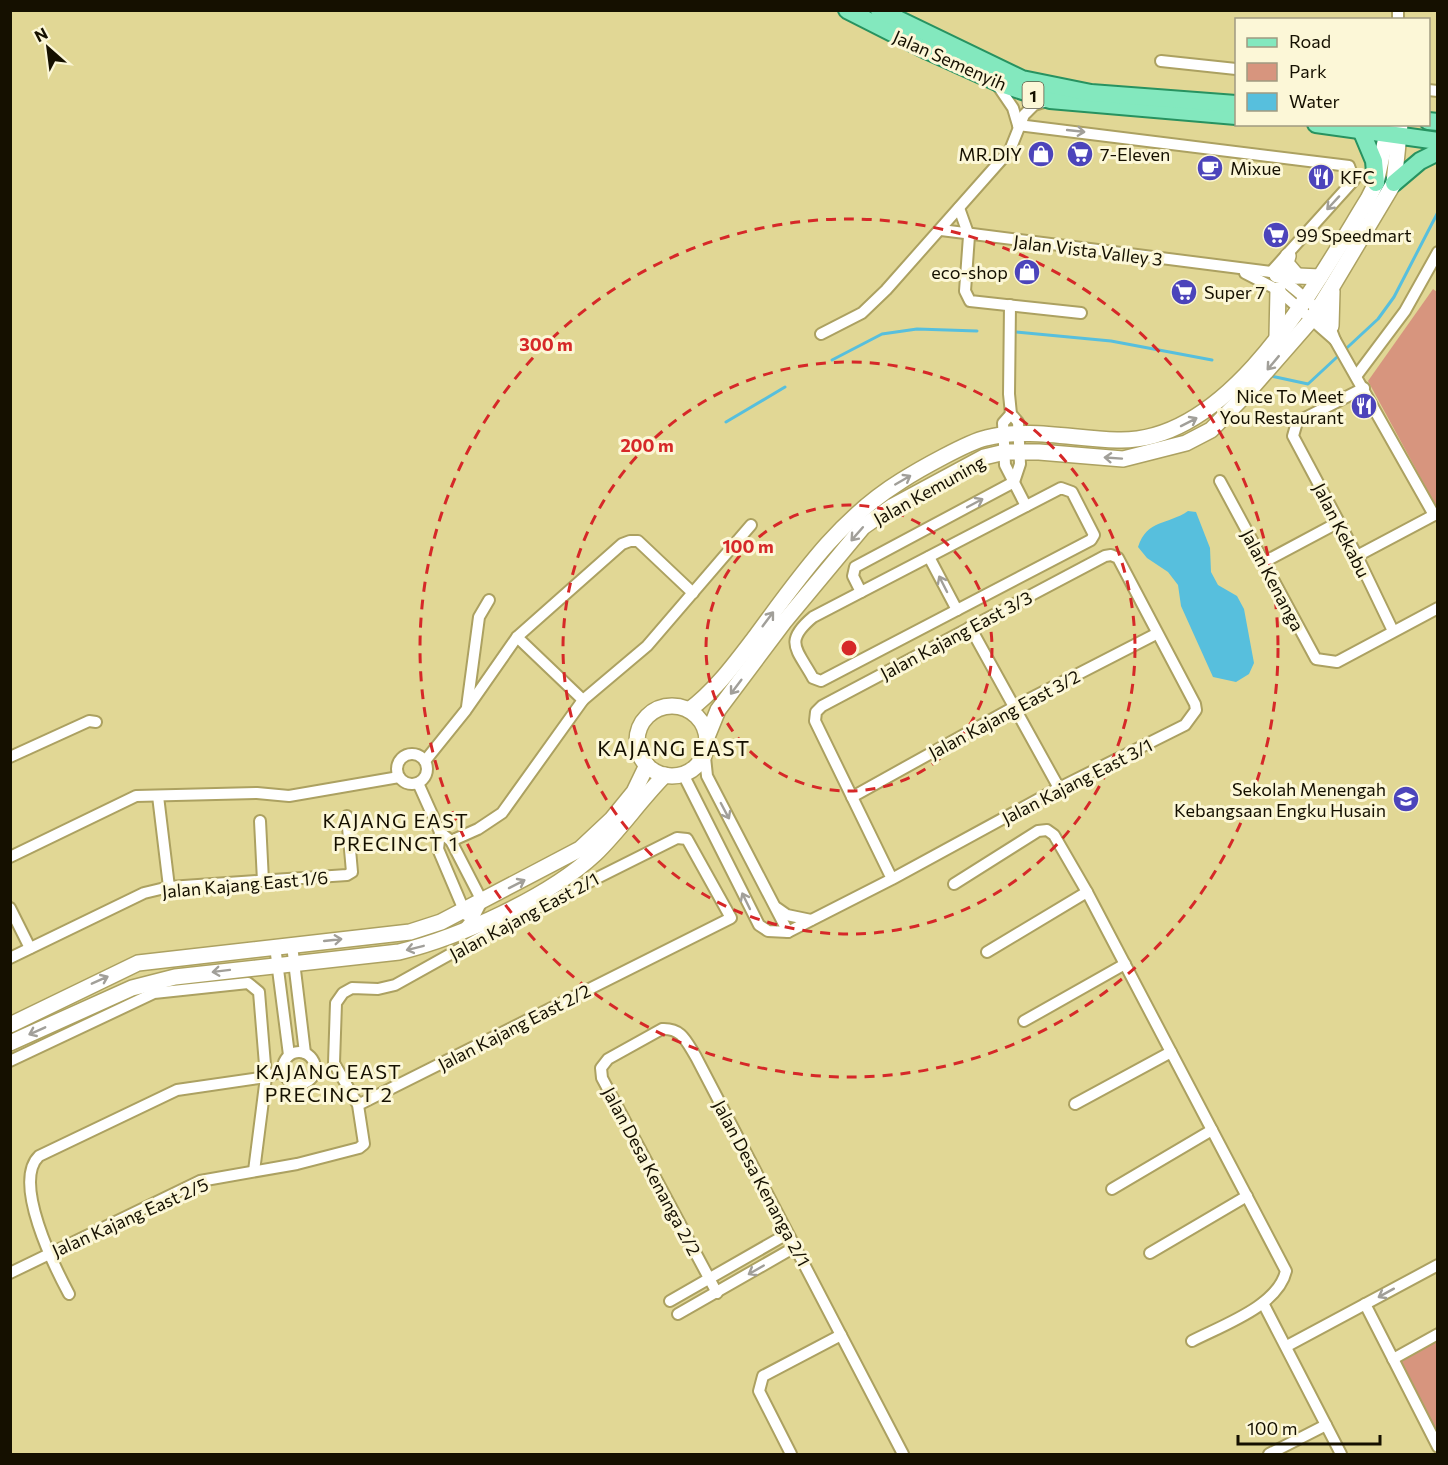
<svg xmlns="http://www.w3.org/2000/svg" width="1448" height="1465" font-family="Commissioner,sans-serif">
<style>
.green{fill:#d7957e}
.water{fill:#57bfdd}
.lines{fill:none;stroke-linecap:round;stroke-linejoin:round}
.stream{stroke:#57bfdd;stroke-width:3}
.street-casing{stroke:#aca161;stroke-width:14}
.secondary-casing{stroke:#aca161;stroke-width:18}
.primary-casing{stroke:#279260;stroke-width:20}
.street{stroke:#fff;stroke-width:10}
.secondary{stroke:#fff;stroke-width:15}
.primary{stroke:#83e8be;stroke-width:16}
.oneway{stroke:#a19f99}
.ring{fill:none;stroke:#d62828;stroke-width:3;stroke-dasharray:10 8}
.labels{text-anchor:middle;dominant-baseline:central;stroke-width:6;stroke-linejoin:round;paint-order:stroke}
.shield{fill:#fcf7d7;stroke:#5a5540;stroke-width:1.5}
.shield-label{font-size:16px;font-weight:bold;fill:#151000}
.street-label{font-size:18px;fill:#151000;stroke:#fcf7d7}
.poi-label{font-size:18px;fill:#151000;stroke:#fcf7d7;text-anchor:start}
.neighbourhood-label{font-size:20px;letter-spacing:1.5px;fill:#151000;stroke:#fcf7d7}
.quarter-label{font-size:21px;letter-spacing:1.5px;fill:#151000;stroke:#fcf7d7}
.centre{fill:#d62828;stroke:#fcf7d7;stroke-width:3}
.ring-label{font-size:18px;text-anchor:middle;font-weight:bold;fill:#d62828;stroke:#fcf7d7;stroke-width:6;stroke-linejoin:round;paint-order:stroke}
</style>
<rect width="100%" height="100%" fill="#e1d795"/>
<!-- green -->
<g class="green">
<polygon points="1433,289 1437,292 1437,508 1368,381"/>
<polygon points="1437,1341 1437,1436 1400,1362"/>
</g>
<!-- water -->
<path class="water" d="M1188 511 1196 512 1210 548 1211 572 1218 585 1237 596 1244 609 1254 663 1249 674 1236 682 1213 677 1181 606 1178 585 1168 572 1147 558 1138 547C1147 519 1168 525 1188 511Z"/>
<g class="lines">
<!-- stream -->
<g class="stream">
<polyline points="1016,332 1111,341 1212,360"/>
<polyline points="832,360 882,334 917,329 977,331"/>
<polyline points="1271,376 1308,384 1378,319 1394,297 1438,212"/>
<polyline points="726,422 785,387"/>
</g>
<defs>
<g id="street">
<polyline points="1398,20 1398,10"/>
<polyline points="1161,61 1236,69"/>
<polyline points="996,83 1013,108 1018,125"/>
<polyline points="1428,90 1438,91"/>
<polyline points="1018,125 1349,166 1354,180 1271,272"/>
<polyline points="959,208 969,236 965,291 970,301 1081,313"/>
<path d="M941 230 1271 272 1277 275C1300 294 1326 311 1335 340L1434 515"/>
<polyline points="1245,273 1278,290 1335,340"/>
<polyline points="821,334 862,313 886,290 1010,150 1024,115 1034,105 1050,100"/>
<polyline points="1357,375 1405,311 1438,252"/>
<polyline points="1364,388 1297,422 1293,436 1357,556 1393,631"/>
<polyline points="1011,414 1003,423 1005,465 1026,506"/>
<polyline points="1220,481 1316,659 1337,662 1438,608"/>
<path d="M1061 488 1072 492 1094 535 1091 540 821 681 813 678C797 649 783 642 813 617Z"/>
<polyline points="1357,556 1438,513"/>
<polyline points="929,557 957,610"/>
<polyline points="1264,562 1339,522"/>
<polyline points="861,592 853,576 855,567 1014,482 1020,464 1018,422 1011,414 1009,394 1010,305"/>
<polyline points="970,627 1059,788"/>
<polyline points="517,637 583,700"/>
<polyline points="467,707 479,617 489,600"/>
<circle cx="412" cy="769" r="15"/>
<polyline points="10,757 89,721 96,722"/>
<polyline points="705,757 707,776 788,932"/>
<polyline points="425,761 466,710 517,637 622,544 630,541 638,541 693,593"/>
<polyline points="683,774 759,925 768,931 788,932 892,879 1059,788 1185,725 1196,710 1195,704 1118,558 1111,555 1105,556 822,706 816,712 815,721 892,879"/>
<polyline points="418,783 440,832 451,841 482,901 474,917 464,929"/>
<polyline points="158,796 169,887"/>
<polyline points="852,797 1014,707 1156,634"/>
<polyline points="260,821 263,881"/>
<polyline points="440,832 438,849 466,915"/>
<polyline points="451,841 478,829 502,813 583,700 647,646 751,525"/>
<polyline points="10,857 136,796 257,793 289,796 399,777"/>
<path d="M954 884 1038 831 1047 830 1054 835 1087 892 1286 1271C1278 1306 1223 1325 1192 1341"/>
<polyline points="10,908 30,948"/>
<polyline points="777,908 787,915 811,920"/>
<polyline points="292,945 305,1053"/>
<polyline points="275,946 289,1055"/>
<polyline points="987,952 1087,892"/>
<polyline points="10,958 144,893 169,887 347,875 352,872 347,816"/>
<polyline points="1024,1021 1125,964"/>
<circle cx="299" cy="1068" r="16"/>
<polyline points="10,1061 154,993 248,983 259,992 266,1077 254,1171"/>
<polyline points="1075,1104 1171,1052"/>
<polyline points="1112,1189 1212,1130"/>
<polyline points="1150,1253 1247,1196"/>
<polyline points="10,1273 200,1181 297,1164 359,1148 364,1144 358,1105 334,1063 336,1003 343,993 352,988 378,989 395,985 499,927 677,838 687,839 731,918 358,1105"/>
<path d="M717 1293 602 1078 601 1068 608 1059 662 1029C682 1028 686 1041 696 1057L903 1454"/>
<path d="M69 1294C54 1266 12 1182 39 1156L177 1090 266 1077 283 1070"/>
<polyline points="670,1301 787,1234"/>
<polyline points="1263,1303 1341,1454"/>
<polyline points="1365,1304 1438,1447"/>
<polyline points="678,1314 795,1247"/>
<polyline points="1287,1346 1438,1265"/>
<polyline points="1393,1359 1438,1334"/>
<polyline points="791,1454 759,1391 763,1376 841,1335"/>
<polyline points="1269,1454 1326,1425"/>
</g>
<g id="secondary">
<polyline points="1288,256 1286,263 1297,276"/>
<polyline points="1277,275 1320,277"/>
<polyline points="1331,326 1332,291"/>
<polyline points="1277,336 1278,290"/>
<circle cx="672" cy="741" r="35"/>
<path d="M689 710C716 690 736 662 756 636 799 578 838 520 901 481 918 470 968 442 986 438 1029 427 1073 439 1117 440 1231 444 1316 283 1368 199L1376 183 1389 124"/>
<polyline points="707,737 718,710 784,622 863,527 893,506 984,457 1005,452 1039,452 1123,459 1186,443 1211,430 1249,391 1312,319 1333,285 1394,183 1400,124"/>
<polyline points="10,1025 138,963 410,932 441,922 580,849 612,819 634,792 647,765"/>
<path d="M10 1043 132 988 175 977 399 952C460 937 549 897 595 854 620 830 640 800 665 775"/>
</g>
<g id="primary">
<polyline points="847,10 928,51 1001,84 1050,100 1236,116"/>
<polyline points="879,10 1022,79 1091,93 1236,104"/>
<polyline points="1428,121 1438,122"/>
<polyline points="1316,124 1438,141"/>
<polyline points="1361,130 1374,161 1376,183"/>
<polyline points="1394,183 1420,161 1438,152"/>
</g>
</defs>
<!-- street casing -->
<use href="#street" class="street-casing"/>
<!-- secondary casing -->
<use href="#secondary" class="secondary-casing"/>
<!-- primary casing -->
<use href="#primary" class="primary-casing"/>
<!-- street -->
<use href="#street" class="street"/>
<!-- secondary -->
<use href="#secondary" class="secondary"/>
<!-- primary -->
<use href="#primary" class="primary"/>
</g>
<!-- one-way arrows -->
<defs><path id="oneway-shaft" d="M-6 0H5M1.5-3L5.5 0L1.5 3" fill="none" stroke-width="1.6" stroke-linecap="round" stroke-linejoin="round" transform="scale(1.5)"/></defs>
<g class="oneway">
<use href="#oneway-shaft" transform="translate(1076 131) rotate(6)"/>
<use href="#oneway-shaft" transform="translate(1333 203) rotate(133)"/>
<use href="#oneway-shaft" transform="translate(1273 363) rotate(130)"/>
<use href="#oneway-shaft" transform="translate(1189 422) rotate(-27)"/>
<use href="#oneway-shaft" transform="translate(1113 458) rotate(-176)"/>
<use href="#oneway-shaft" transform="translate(903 480) rotate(-30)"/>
<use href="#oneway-shaft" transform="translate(975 503) rotate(-28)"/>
<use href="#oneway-shaft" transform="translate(857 534) rotate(131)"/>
<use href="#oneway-shaft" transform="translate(943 584) rotate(-117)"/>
<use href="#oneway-shaft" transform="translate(768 619) rotate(-53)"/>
<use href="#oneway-shaft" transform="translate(736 687) rotate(127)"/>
<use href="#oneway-shaft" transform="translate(725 811) rotate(62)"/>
<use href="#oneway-shaft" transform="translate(517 884) rotate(-27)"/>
<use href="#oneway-shaft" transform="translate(746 901) rotate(-116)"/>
<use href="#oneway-shaft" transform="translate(333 940) rotate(-6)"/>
<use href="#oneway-shaft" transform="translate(415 948) rotate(166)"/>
<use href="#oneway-shaft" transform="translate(221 971) rotate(173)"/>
<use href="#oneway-shaft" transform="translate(100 980) rotate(-24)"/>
<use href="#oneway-shaft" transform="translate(37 1031) rotate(156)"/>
<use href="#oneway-shaft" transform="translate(756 1270) rotate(150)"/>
<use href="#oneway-shaft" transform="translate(1386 1293) rotate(151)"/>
</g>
<!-- distance rings -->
<g class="ring">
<circle cx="849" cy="648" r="143"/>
<circle cx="849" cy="648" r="286"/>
<circle cx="849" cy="648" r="429"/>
</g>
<!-- icons -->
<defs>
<symbol id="shop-disc" viewBox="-11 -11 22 22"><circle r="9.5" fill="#4c44bb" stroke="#fcf7d7"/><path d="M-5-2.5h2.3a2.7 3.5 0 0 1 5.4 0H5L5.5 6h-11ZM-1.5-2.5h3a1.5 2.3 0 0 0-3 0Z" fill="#fff"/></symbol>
<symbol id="supermarket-disc" viewBox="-11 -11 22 22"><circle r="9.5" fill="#4c44bb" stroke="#fcf7d7"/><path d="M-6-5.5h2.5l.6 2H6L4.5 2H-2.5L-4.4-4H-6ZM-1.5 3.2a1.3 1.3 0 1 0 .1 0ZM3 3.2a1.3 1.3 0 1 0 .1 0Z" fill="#fff"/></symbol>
<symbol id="cafe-disc" viewBox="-11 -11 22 22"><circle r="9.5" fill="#4c44bb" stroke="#fcf7d7"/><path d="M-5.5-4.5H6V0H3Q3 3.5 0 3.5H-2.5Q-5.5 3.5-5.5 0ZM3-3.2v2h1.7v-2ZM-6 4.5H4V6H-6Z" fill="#fff"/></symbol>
<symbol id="restaurant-disc" viewBox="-11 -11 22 22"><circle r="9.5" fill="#4c44bb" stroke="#fcf7d7"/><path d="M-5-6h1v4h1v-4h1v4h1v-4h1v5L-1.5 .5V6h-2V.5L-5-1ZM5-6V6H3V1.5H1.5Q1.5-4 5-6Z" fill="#fff"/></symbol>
<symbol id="school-disc" viewBox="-11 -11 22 22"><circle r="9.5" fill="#4c44bb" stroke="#fcf7d7"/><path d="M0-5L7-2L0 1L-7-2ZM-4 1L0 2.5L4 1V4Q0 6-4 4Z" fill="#fff"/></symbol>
</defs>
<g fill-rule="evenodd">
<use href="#shop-disc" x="1026" y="139" width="30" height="30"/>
<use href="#supermarket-disc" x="1065" y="139" width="30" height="30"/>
<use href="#cafe-disc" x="1195" y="153" width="30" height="30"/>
<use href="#restaurant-disc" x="1306" y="162" width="30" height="30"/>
<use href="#supermarket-disc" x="1261" y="220" width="30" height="30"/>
<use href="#shop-disc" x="1012" y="257" width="30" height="30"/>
<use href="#supermarket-disc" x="1169" y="277" width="30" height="30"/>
<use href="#restaurant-disc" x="1349" y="391" width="30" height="30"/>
<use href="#school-disc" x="1391" y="784" width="30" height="30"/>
</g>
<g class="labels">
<!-- shield labels -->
<rect class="shield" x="1022.5" y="82" width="21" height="26" rx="4.5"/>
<g class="shield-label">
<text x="1033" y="95">1</text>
</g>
<!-- street labels -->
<g class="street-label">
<text transform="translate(950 60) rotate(24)">Jalan Semenyih</text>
<text transform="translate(1088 250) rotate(7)">Jalan Vista Valley 3</text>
<text transform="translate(929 490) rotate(-29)">Jalan Kemuning</text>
<text transform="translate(1342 530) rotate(63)">Jalan Kekabu</text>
<text transform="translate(1273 580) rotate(62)">Jalan Kenanga</text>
<text transform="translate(956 635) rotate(-28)">Jalan Kajang East 3/3</text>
<text transform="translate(1004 714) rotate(-28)">Jalan Kajang East 3/2</text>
<text transform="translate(1077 781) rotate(-27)">Jalan Kajang East 3/1</text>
<text transform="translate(245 884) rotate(-5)">Jalan Kajang East 1/6</text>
<text transform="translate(524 916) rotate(-28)">Jalan Kajang East 2/1</text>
<text transform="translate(514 1027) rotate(-27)">Jalan Kajang East 2/2</text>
<text transform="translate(652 1171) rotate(62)">Jalan Desa Kenanga 2/2</text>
<text transform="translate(762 1183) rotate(62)">Jalan Desa Kenanga 2/1</text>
<text transform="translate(130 1217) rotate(-24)">Jalan Kajang East 2/5</text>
</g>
<!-- poi labels -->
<g class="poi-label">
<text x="1022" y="154" text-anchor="end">MR.DIY</text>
<text x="1100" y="154">7-Eleven</text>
<text x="1230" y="168">Mixue</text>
<text x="1340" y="177">KFC</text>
<text x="1296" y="235">99 Speedmart</text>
<text x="1008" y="272" text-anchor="end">eco-shop</text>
<text x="1204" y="292">Super 7</text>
<text x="1344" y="396" text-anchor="end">Nice To Meet<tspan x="1344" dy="21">You Restaurant</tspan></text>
<text x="1386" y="789" text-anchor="end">Sekolah Menengah<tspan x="1386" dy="21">Kebangsaan Engku Husain</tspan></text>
</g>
<!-- neighbourhood labels -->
<g class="neighbourhood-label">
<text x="396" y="820">KAJANG EAST<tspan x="396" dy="23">PRECINCT 1</tspan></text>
<text x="329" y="1071">KAJANG EAST<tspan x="329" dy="23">PRECINCT 2</tspan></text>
</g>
<!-- quarter labels -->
<g class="quarter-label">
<text x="674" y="747">KAJANG EAST</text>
</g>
</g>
<circle cx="849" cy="648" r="9" class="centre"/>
<g class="ring-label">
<text x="546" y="351">300 m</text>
<text x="647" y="452">200 m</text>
<text x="748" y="553">100 m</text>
</g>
<!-- border -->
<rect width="1448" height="1465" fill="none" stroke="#151000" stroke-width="24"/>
<!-- legend -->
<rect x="1235" y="18" width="195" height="108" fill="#fcf7d7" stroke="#a09b81" stroke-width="1.5"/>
<rect x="1247" y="38" width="30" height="9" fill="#83e8be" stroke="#a09b81" stroke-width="1.5"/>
<text x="1289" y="48" font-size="18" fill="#151000">Road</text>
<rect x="1247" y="63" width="30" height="18" fill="#d7957e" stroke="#a09b81" stroke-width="1.5"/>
<text x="1289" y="78" font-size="18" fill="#151000">Park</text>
<rect x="1247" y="93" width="30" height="18" fill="#57bfdd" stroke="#a09b81" stroke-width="1.5"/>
<text x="1289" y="108" font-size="18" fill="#151000">Water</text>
<!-- north arrow -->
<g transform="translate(48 48) rotate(332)" stroke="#fcf7d7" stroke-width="4.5" paint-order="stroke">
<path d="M0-4.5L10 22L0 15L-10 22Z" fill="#151000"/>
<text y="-9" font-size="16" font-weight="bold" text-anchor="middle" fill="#151000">N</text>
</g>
<!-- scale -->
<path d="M1238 1435v9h142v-9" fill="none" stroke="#151000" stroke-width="3"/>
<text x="1247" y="1435" font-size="18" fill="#151000" stroke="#fcf7d7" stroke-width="4.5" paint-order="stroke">100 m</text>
</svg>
